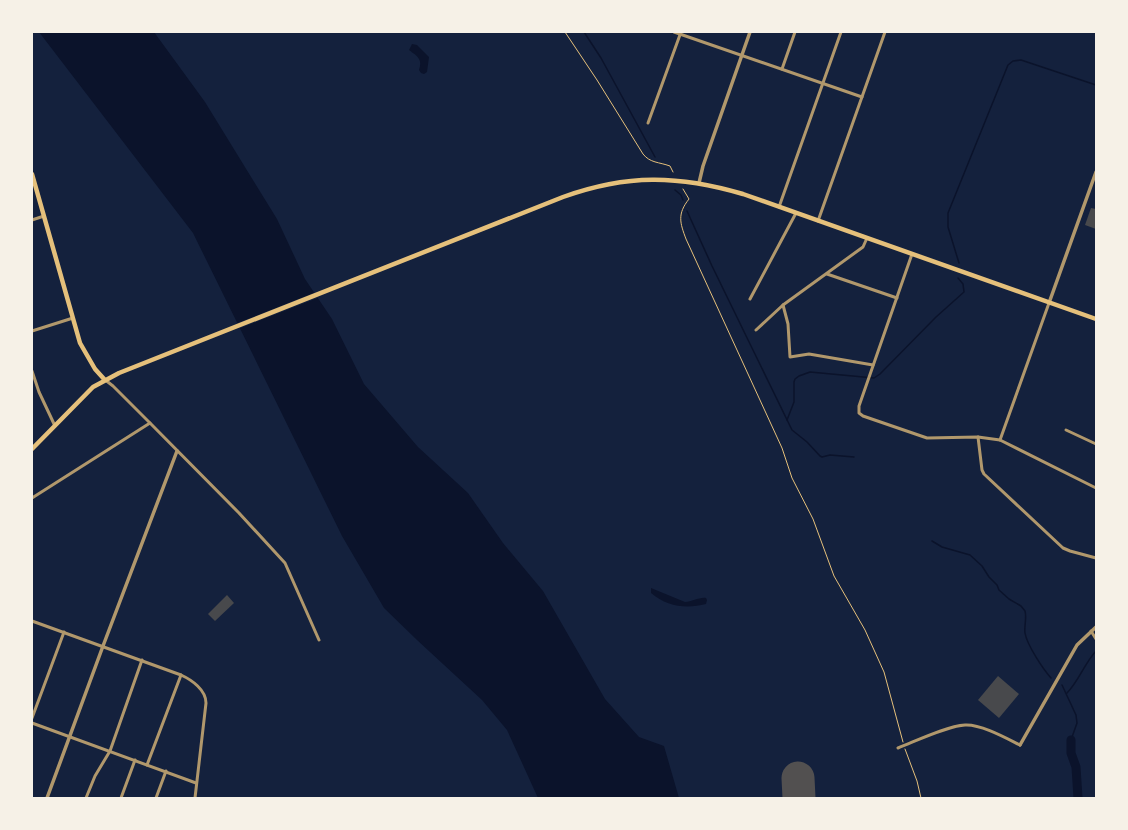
<svg xmlns="http://www.w3.org/2000/svg" width="1128" height="830" font-family="'PT Sans',sans-serif">
<style>
.water{fill:#0b132b}
.pier{fill:#14213d}
.lines{fill:none;stroke-linecap:round;stroke-linejoin:round}
.stream{stroke:#0b132b;stroke-width:1.5}
.river{stroke:#0b132b;stroke-width:9}
.runway{stroke:#525050;stroke-width:33}
.building{fill:#48494c}
.path{stroke:#e5c07b;stroke-width:1}
.minor{stroke:#b1986c;stroke-width:3}
.tertiary{stroke:#b1986c;stroke-width:3.5}
.trunk{stroke:#e5c07b;stroke-width:4.5}
</style>
<rect width="100%" height="100%" fill="#14213d"/>
<!-- water -->
<g class="water">
<polygon points="39,32 154,32 205,102 277,219 305,279 332,319 364,384 418,447 468,493 503,543 543,591 605,699 639,737 664,746 679,798 538,798 507,730 482,700 417,640 384,608 342,536 193,233"/>
<path d="M412 44 417 45 429 57 427 72 424 74 421 73 419 70C423 59 417 56 409 50Z"/>
<path d="M651 588 685 602C692 602 699 597 706 598L707 600 706 604C687 609 667 607 651 593Z"/>
</g>
<!-- pier -->
<polygon class="pier" points="316,292 320,297 238,329 235,324"/>
<g class="lines">
<!-- stream -->
<g class="stream">
<polyline points="584,32 601,58 655,157"/>
<polyline points="675,190 681,195 683,200"/>
<polyline points="687,211 712,266 792,430 807,442 820,456 822,457 830,455 854,457"/>
<polyline points="959,263 948,227 948,213 1008,65 1013,61 1021,60 1096,85"/>
<polyline points="787,420 794,402 794,382 795,379 799,376 810,372 874,378 880,374 936,317 964,292 963,284 958,278"/>
<path d="M932 541 942 547 970 555 982 566 989 577 997 585 999 590 1009 599 1021 606 1025 611C1027 618 1024 626 1025 633 1027 645 1043 669 1051 678"/>
<polyline points="1062,685 1076,715 1077,723 1071,740"/>
<path d="M1067 693C1079 681 1084 664 1096 651"/>
</g>
<!-- river -->
<polyline class="river" points="1071,740 1071,753 1076,767 1078,798"/>
<!-- runway -->
<polyline class="runway" points="798,778 799,798"/>
</g>
<!-- building -->
<g class="building">
<polygon points="1091,208 1096,209 1096,229 1085,225"/>
<polygon points="227,595 234,603 215,621 208,614"/>
<polygon points="998,676 1019,694 999,718 978,700"/>
</g>
<g class="lines">
<!-- path -->
<g class="path">
<path d="M565 32 597 80 643 154C650 163 659 162 670 166L673 172"/>
<path d="M683 189 689 199C677 214 680 223 686 239L782 448 792 478 813 519 834 576 865 630 884 672 903 742"/>
<polyline points="905,749 917,781 921,798"/>
</g>
<!-- minor -->
<g class="minor">
<polyline points="674,32 862,97"/>
<polyline points="782,69 795,32"/>
<polyline points="648,123 681,32"/>
<polyline points="779,207 841,32"/>
<polyline points="32,220 44,216"/>
<polyline points="818,221 885,32"/>
<polyline points="912,254 859,406 859,413 863,416 927,438 978,437 1000,440 1096,488"/>
<polyline points="827,274 897,298"/>
<polyline points="750,299 796,213"/>
<polyline points="783,305 788,324 790,357 809,354 873,365"/>
<polyline points="756,330 783,305 863,247 867,238"/>
<polyline points="32,331 73,318"/>
<polyline points="32,371 39,392 55,426"/>
<polyline points="104,379 113,386 150,423 239,513 285,563 319,640"/>
<polyline points="1066,430 1096,444"/>
<polyline points="978,437 982,470 984,474 1063,548 1070,551 1096,558"/>
<polyline points="1000,440 1049,303"/>
<polyline points="32,498 150,423"/>
<path d="M32 621 181 675C192 680 206 690 206 703L195 798"/>
<polyline points="1091,631 1096,639"/>
<polyline points="32,718 64,632"/>
<polyline points="32,723 196,783"/>
<path d="M898 748C916 741 947 726 965 725 981 724 1006 738 1020 745"/>
<polyline points="147,765 181,675"/>
<polyline points="86,798 95,776 110,751 142,660"/>
<polyline points="121,798 135,760"/>
<polyline points="156,798 166,771"/>
</g>
<!-- tertiary -->
<g class="tertiary">
<polyline points="699,183 703,166 750,32"/>
<polyline points="1049,303 1096,172"/>
<polyline points="1020,745 1077,645 1096,627"/>
<polyline points="47,798 103,646 177,451"/>
</g>
<!-- trunk -->
<g class="trunk">
<polyline points="32,174 80,343 95,369 104,379"/>
<path d="M32 449 93 387 119 373 563 197C627 174 678 175 743 194L1096 319"/>
</g>
</g>
<!-- border -->
<rect width="1128" height="830" fill="none" stroke="#f6f1e7" stroke-width="66"/>
</svg>
